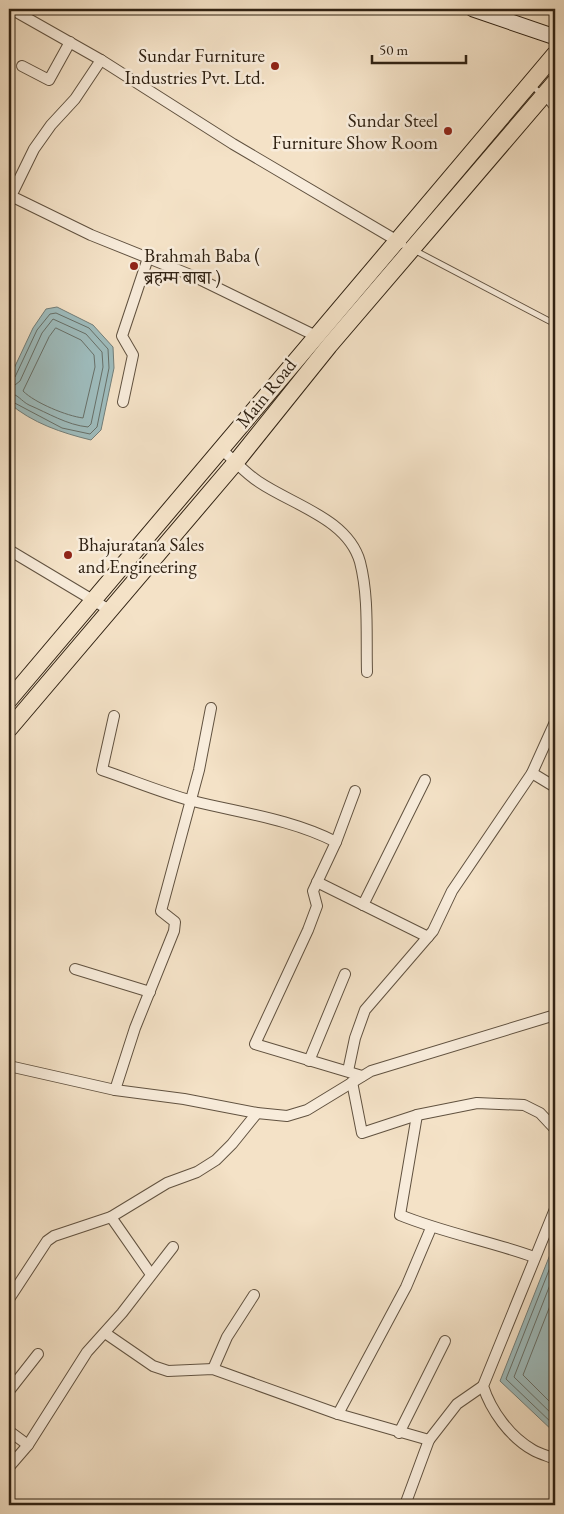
<svg xmlns="http://www.w3.org/2000/svg" width="564" height="1514" font-family="'EB Garamond','Noto Serif Devanagari',serif">
<style>
.water{fill:#9ebcbd;stroke:#727e79}
.lines{fill:none;stroke-linecap:round;stroke-linejoin:round}
.shore{stroke:#676f68;stroke-width:1}
.lane-casing{stroke:#615240;stroke-width:7}
.street-casing{stroke:#615240;stroke-width:12}
.secondary-casing{stroke:#302213;stroke-width:17}
.primary-casing{stroke:#302213;stroke-width:18}
.lane{stroke:#f8ecdb;stroke-width:5}
.street{stroke:#f8ecdb;stroke-width:10}
.secondary{stroke:#f8ecdb;stroke-width:15}
.primary{stroke:#f4e2c7;stroke-width:16}
.poi-dot{fill:#8f2418;stroke:#f8ecdb;stroke-width:2}
.labels{text-anchor:middle;dominant-baseline:central;stroke-width:5;stroke-linejoin:round;paint-order:stroke}
.poi-label{font-size:19px;fill:#302213;stroke:#f8ecdb;text-anchor:end}
.street-label{font-size:19px;fill:#302213;stroke:#f8ecdb}
</style>
<rect width="100%" height="100%" fill="#f4e2c7"/>
<filter id="stains"><feTurbulence type="fractalNoise" baseFrequency=".004" numOctaves="4"/><feColorMatrix values="0 0 0 0 .2 0 0 0 0 .09 0 0 0 0 .02 0 0 0 .5 -.17"/></filter>
<radialGradient id="worn" r=".72"><stop offset=".6" stop-color="#630" stop-opacity="0"/><stop offset="1" stop-color="#630" stop-opacity=".3"/></radialGradient>
<!-- water -->
<g class="water">
<path d="M57 307 93 325 113 347 114 368 101 430 91 440C62 433 32 423 9 403V379L33 328 46 309Z"/>
<polygon points="555,1242 555,1433 500,1381"/>
</g>
<g class="lines">
<!-- shore -->
<g class="shore">
<path d="M56 328 81 340 94 355 95 367 83 418C67 416 35 403 23 391L49 337Z"/>
<polyline points="9,380 15,377 37,330 50,314 56,313 89,328 108,349 109,368 97,427 90,434 62,428 9,400"/>
<path d="M9 386 15 385 20 381 42 333 53 319 86 334 102 352 103 367 91 424 88 427C67 425 48 413 29 405 21 401 18 394 9 393"/>
<polyline points="555,1255 506,1379 555,1426"/>
<polyline points="555,1272 514,1377 555,1417"/>
<polyline points="555,1293 523,1375 555,1407"/>
</g>
<defs>
<g id="lane">
<polyline points="532,86 544,96 555,111"/>
<polyline points="414,250 555,324"/>
</g>
<g id="street">
<polyline points="11,9 101,60 233,144 401,243"/>
<polyline points="22,66 49,80 70,42"/>
<polyline points="9,195 91,235 193,276 316,336"/>
<polyline points="11,196 34,149 51,125 75,99 101,60"/>
<polyline points="123,402 133,355 122,336 148,258"/>
<path d="M222 450C234 460 245 473 259 482 293 505 348 519 360 562 369 597 366 636 367 672"/>
<polyline points="9,550 111,611"/>
<path d="M114 716 102 770C132 780 162 793 193 801 241 813 291 819 336 842L313 891 317 906 308 930 255 1044 362 1076"/>
<polyline points="532,773 555,787"/>
<polyline points="336,842 355,791"/>
<polyline points="317,882 428,937"/>
<polyline points="363,905 425,780"/>
<polyline points="75,969 150,992"/>
<polyline points="309,1061 345,974"/>
<polyline points="9,1066 115,1090 184,1099 257,1113 287,1116 307,1110 371,1071 555,1015"/>
<polyline points="348,1071 355,1038 365,1010 433,931 452,891 532,773 555,722"/>
<polyline points="352,1082 362,1133 417,1115 477,1103 524,1105 540,1113 555,1129"/>
<polyline points="115,1090 135,1028 174,931 175,922 161,911 199,770 211,708"/>
<path d="M417 1115 400 1215C444 1233 490 1241 534 1257"/>
<path d="M555 1209 483 1386C491 1411 510 1437 533 1450 540 1454 548 1456 555 1459"/>
<polyline points="111,1217 150,1273"/>
<polyline points="9,1299 47,1241 54,1236 111,1217 167,1183 197,1172 216,1160 232,1144 257,1113"/>
<polyline points="105,1333 153,1366 168,1371 213,1369 338,1414 429,1440 457,1404 483,1386"/>
<polyline points="213,1369 227,1337 254,1295"/>
<polyline points="9,1391 38,1354"/>
<polyline points="338,1414 406,1287 431,1228"/>
<polyline points="9,1431 28,1445"/>
<polyline points="399,1433 445,1341"/>
<polyline points="9,1467 28,1445 87,1352 122,1313 173,1247"/>
<polyline points="405,1505 429,1440"/>
</g>
<polyline id="secondary" points="473,9 555,37"/>
<g id="primary">
<polyline points="9,700 555,54"/>
<polyline points="9,729 236,462 329,346 555,82"/>
</g>
</defs>
<!-- lane casing -->
<use href="#lane" class="lane-casing"/>
<!-- street casing -->
<use href="#street" class="street-casing"/>
<!-- secondary casing -->
<use href="#secondary" class="secondary-casing"/>
<!-- primary casing -->
<use href="#primary" class="primary-casing"/>
<!-- lane -->
<use href="#lane" class="lane"/>
<!-- street -->
<use href="#street" class="street"/>
<!-- secondary -->
<use href="#secondary" class="secondary"/>
<!-- primary -->
<use href="#primary" class="primary"/>
</g>
<!-- markers -->
<g class="poi-dot">
<circle cx="275" cy="66" r="5"/>
<circle cx="448" cy="131" r="5"/>
<circle cx="134" cy="266" r="5"/>
<circle cx="68" cy="555" r="5"/>
</g>
<g class="labels">
<!-- poi labels -->
<g class="poi-label">
<text x="265" y="55">Sundar Furniture<tspan x="265" dy="22">Industries Pvt. Ltd.</tspan></text>
<text x="438" y="120">Sundar Steel<tspan x="438" dy="22">Furniture Show Room</tspan></text>
<text x="144" y="255" text-anchor="start">Brahmah Baba (<tspan x="144" dy="22">ब्रहम्म बाबा )</tspan></text>
<text x="78" y="544" text-anchor="start">Bhajuratana Sales<tspan x="78" dy="22">and Engineering</tspan></text>
</g>
<!-- street labels -->
<g class="street-label">
<text transform="translate(266 393) rotate(-51)">Main Road</text>
</g>
</g>
<!-- margin -->
<rect width="564" height="1514" fill="none" stroke="#f4e2c7" stroke-width="30"/>
<rect x="10" y="10" width="544" height="1494" fill="none" stroke="#302213" stroke-width="2.5"/>
<rect x="15" y="15" width="534" height="1484" fill="none" stroke="#302213"/>
<!-- scale -->
<path d="M372 55v8h94v-8" fill="none" stroke="#302213" stroke-width="2.5"/>
<text x="379" y="55" font-size="15" fill="#302213" stroke="#f8ecdb" stroke-width="4" paint-order="stroke">50 m</text>
<rect width="100%" height="100%" filter="url(#stains)"/>
<rect width="100%" height="100%" fill="url(#worn)"/>
</svg>
